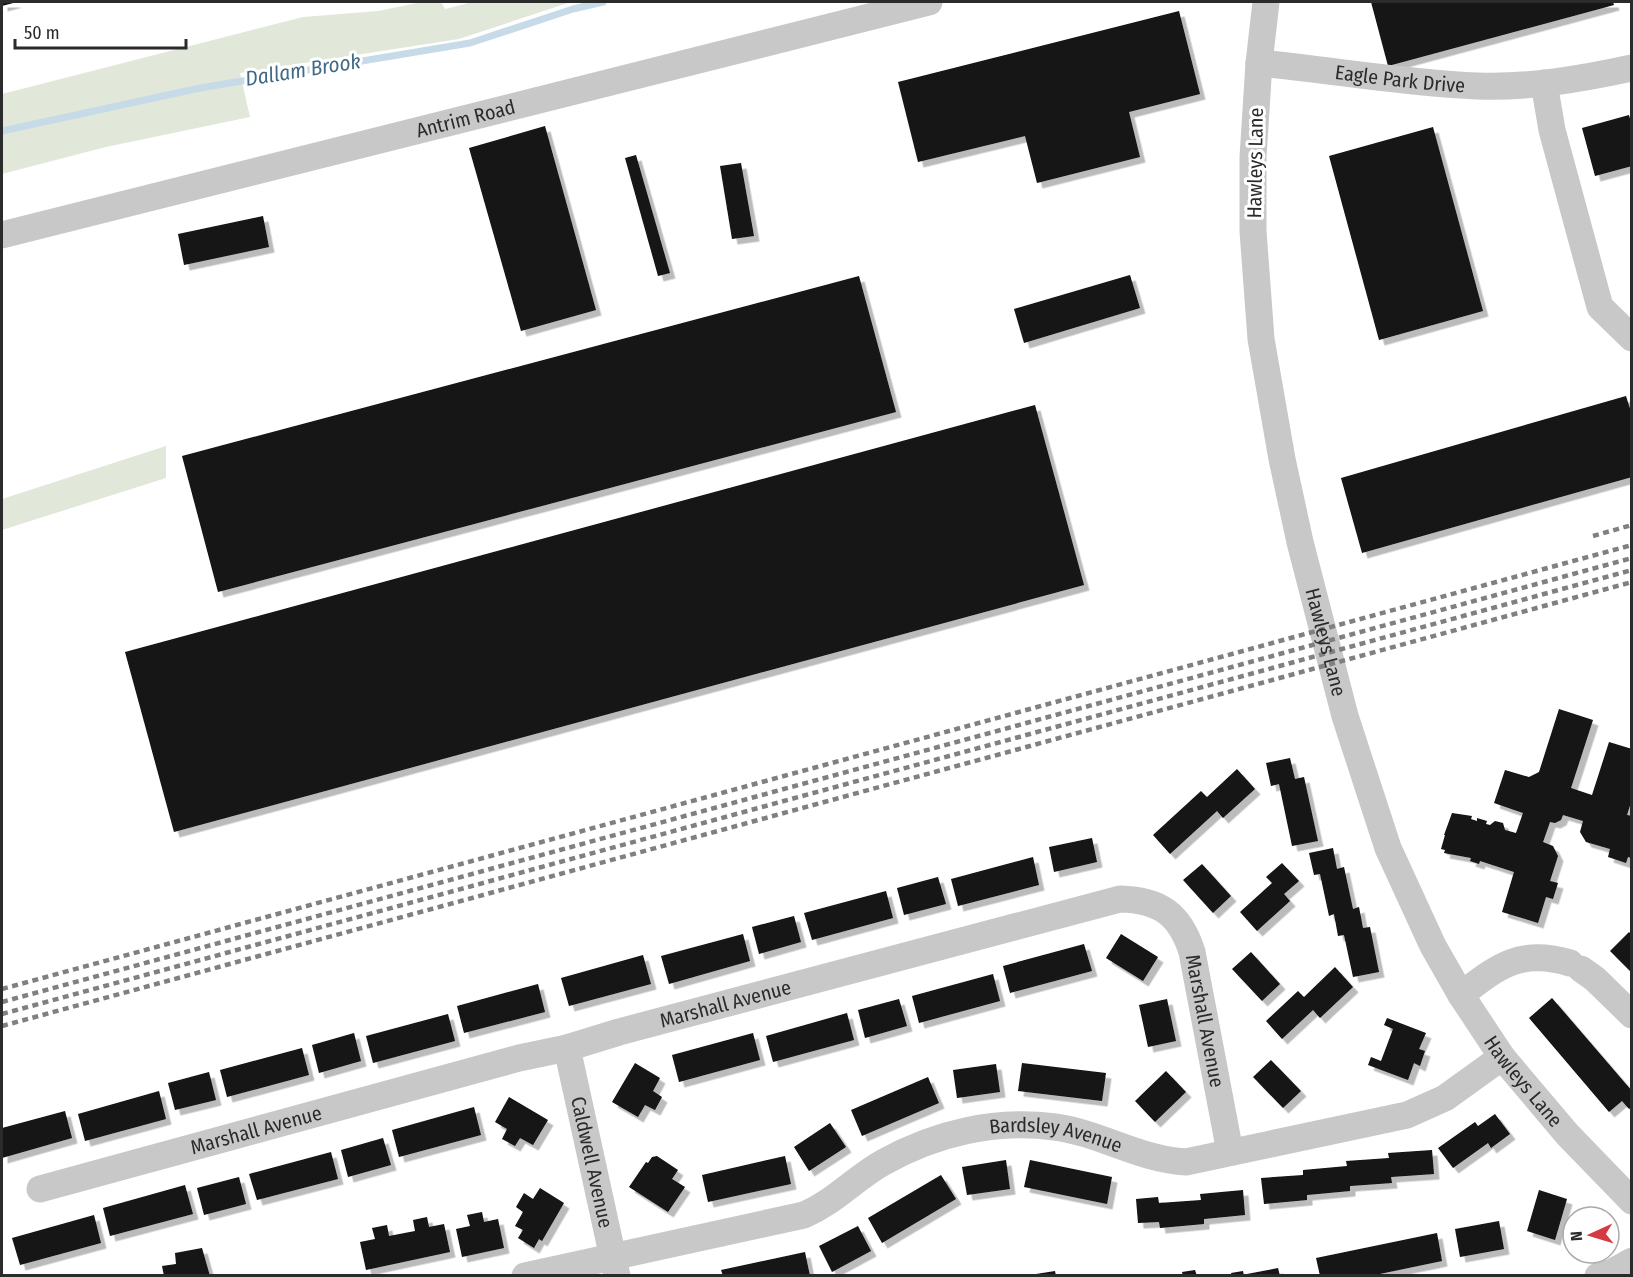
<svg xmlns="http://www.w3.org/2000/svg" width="1633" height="1277" font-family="'Fira Sans Condensed',sans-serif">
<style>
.green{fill:#e1e8da}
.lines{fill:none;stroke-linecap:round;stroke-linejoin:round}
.stream{stroke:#c7dae7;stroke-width:7}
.building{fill:#121212;filter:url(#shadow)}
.minor{stroke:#c8c8c8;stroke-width:27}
.rail{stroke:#808080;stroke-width:4.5;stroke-dasharray:6 4.5;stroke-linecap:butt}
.labels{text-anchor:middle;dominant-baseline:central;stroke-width:6;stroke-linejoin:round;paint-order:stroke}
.street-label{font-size:20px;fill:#2b2b2b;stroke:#fff}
.water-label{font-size:21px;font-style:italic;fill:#416a86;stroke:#fff}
</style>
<defs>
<filter id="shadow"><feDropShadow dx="5.5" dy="5.5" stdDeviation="0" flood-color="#0004"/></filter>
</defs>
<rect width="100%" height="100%" fill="#fff"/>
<!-- green -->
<g class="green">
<polygon points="422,2 441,2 445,9 473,2 571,2 459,39 240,73 250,117 106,147 2,174 2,94 303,17 378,11"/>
<polygon points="166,446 166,478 2,530 2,499"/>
</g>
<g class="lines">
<!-- stream -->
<polyline class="stream" points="2,131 200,88 470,43 573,9 603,2"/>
</g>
<!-- building -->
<g class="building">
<polygon points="2,2 17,2 2,6"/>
<polygon points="1371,2 1613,2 1614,5 1388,66"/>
<polygon points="1179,11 1200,94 1129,112 1140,157 1037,183 1025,136 918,162 898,82"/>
<polygon points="1629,115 1632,126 1632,166 1595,176 1582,128"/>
<polygon points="545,126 596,310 521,331 469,148"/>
<polygon points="1433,127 1483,311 1379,340 1329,156"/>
<polygon points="636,155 670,273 658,276 625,158"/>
<polygon points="741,163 754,236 732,239 720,166"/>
<polygon points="263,216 269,247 184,265 178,234"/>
<polygon points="1130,275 1140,308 1024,343 1014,309"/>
<polygon points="859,276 896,412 218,592 182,456"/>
<polygon points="1626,396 1632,415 1632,477 1362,553 1341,478"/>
<polygon points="1035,405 1084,585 174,832 125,652"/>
<polygon points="1559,709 1593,720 1571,788 1592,795 1609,742 1632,749 1632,799 1627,815 1632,816 1632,858 1628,857 1626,863 1608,857 1610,849 1586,842 1580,832 1583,821 1563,815 1561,820 1555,823 1550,822 1543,842 1553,846 1558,856 1550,881 1558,883 1553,899 1546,897 1538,923 1502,912 1514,872 1480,861 1479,864 1470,861 1471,858 1444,853 1445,850 1441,849 1445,835 1444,835 1452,813 1472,816 1471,819 1477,821 1477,818 1487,821 1486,824 1490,825 1495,821 1503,823 1505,830 1516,833 1523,813 1494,803 1505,770 1529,777 1539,772"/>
<polygon points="1290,758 1295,779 1304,777 1318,841 1292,846 1279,784 1271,786 1266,763"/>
<polygon points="1237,769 1255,789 1223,818 1217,811 1170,854 1153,835 1201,791 1207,797"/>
<polygon points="1092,838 1097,862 1054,872 1049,847"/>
<polygon points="1333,848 1337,869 1344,867 1353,909 1359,907 1363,928 1370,927 1379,972 1353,977 1344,935 1338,936 1334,914 1329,916 1320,874 1314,875 1309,853"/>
<polygon points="1033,857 1039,885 958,906 951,879"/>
<polygon points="1282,863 1299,881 1284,894 1290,901 1257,931 1240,912 1272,883 1266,877"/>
<polygon points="1202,864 1231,896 1213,913 1183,880"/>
<polygon points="938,877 946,904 904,915 897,888"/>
<polygon points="886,891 893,918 812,940 804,913"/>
<polygon points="794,916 801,942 759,954 752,927"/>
<polygon points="1629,932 1632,935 1632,973 1610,951"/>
<polygon points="743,934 750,961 669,984 661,956"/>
<polygon points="1121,934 1158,957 1143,981 1106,958"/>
<polygon points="1084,944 1092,971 1010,993 1003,966"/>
<polygon points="1251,952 1280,984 1262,1001 1232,969"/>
<polygon points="643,955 651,984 569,1006 561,978"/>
<polygon points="1335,967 1353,987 1320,1018 1313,1010 1282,1039 1266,1021 1298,991 1304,997"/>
<polygon points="993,974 1000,1001 919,1023 912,996"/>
<polygon points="538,984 545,1012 464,1033 457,1006"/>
<polygon points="1552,998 1632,1091 1632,1107 1629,1109 1622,1101 1609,1112 1529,1018"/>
<polygon points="899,999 907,1026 865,1038 858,1010"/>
<polygon points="1167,999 1176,1041 1148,1047 1139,1005"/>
<polygon points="847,1013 854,1040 773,1062 766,1036"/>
<polygon points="448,1014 455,1041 373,1063 366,1036"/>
<polygon points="1387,1018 1426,1033 1419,1049 1425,1051 1420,1066 1414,1063 1408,1080 1368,1065 1371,1057 1381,1061 1393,1029 1384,1025"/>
<polygon points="354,1033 361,1061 319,1073 312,1045"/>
<polygon points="753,1033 760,1060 679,1082 672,1055"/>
<polygon points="302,1048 309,1075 227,1097 220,1070"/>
<polygon points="1271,1060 1301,1091 1283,1108 1253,1077"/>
<polygon points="635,1063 660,1078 653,1091 662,1097 655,1110 645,1105 638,1117 612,1102"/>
<polygon points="1022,1063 1106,1073 1102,1101 1018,1091"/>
<polygon points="996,1064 1000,1092 957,1098 953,1070"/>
<polygon points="1166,1071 1186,1092 1155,1122 1135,1101"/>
<polygon points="209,1072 216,1100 175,1110 168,1083"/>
<polygon points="928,1077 939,1103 862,1136 851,1110"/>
<polygon points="159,1091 166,1119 85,1141 78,1114"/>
<polygon points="509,1097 548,1120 533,1145 520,1138 515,1146 502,1139 507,1129 495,1122"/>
<polygon points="474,1107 481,1135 399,1157 392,1130"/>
<polygon points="65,1111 72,1138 2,1158 2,1128"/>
<polygon points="1495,1114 1510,1134 1491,1148 1488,1143 1453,1168 1438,1148 1475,1122 1478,1126"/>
<polygon points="830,1123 846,1147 809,1171 794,1147"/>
<polygon points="383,1138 391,1165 348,1177 341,1150"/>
<polygon points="1432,1150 1434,1174 1391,1177 1392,1183 1350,1186 1350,1191 1307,1195 1307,1200 1264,1204 1261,1178 1303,1175 1303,1170 1347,1166 1346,1161 1389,1158 1388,1153"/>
<polygon points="331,1152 338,1179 257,1200 249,1174"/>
<polygon points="657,1156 678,1170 672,1179 685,1187 668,1212 629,1187 646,1162 648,1163 652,1157"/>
<polygon points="785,1156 791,1184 708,1202 702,1175"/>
<polygon points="1006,1160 1010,1189 967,1195 962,1167"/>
<polygon points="1030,1160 1112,1177 1107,1204 1024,1187"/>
<polygon points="941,1175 956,1199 882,1243 868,1218"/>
<polygon points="239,1177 246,1204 204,1215 197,1188"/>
<polygon points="185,1185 193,1214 110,1236 103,1208"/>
<polygon points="540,1188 564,1203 542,1241 539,1239 534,1248 518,1238 523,1230 515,1226 523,1212 516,1207 524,1193 533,1199"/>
<polygon points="1243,1190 1245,1215 1204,1219 1204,1224 1160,1228 1159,1222 1138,1223 1136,1199 1158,1197 1159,1203 1201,1200 1200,1194"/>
<polygon points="1539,1190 1567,1199 1555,1240 1527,1231"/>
<polygon points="482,1212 484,1222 498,1219 504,1248 462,1257 456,1229 470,1226 467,1215"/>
<polygon points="94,1215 101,1243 20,1265 12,1238"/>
<polygon points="427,1217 429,1227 444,1224 450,1252 366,1270 360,1242 375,1239 372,1228 387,1225 389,1236 415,1231 413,1220"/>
<polygon points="1499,1221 1504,1249 1460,1257 1455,1229"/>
<polygon points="858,1226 871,1251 832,1272 819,1246"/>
<polygon points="1437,1233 1442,1261 1370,1276 1320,1276 1316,1258"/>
<polygon points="202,1248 210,1276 164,1276 162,1266 176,1264 175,1253"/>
<polygon points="805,1252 810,1276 723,1276 721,1270"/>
<polygon points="1278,1268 1280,1276 1247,1276 1247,1274"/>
<polygon points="1195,1270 1197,1276 1183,1276 1182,1272"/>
<polygon points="1055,1271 1056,1276 1036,1276 1036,1274"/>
<polygon points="1243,1271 1244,1276 1232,1276 1231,1273"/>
</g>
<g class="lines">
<!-- minor -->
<g class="minor">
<path id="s1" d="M1266 2 1259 63 1253 157V231L1261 339 1282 459 1300 542 1345 716 1388 848 1433 946 1461 995 1502 1057 1567 1134 1632 1201"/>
<path id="s2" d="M1259 63C1332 70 1404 83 1477 86 1529 88 1581 79 1632 68"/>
<polyline points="1544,83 1552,130 1600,307 1632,338"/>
<path id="s3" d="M2 235 929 2"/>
<polyline points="1581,969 1595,979 1632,1015"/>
<path d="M1461 995C1498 966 1521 948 1570 963"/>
<path id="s4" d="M567 1048 617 1276"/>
<path id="s5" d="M40 1189 519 1058 567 1048 619 1032 1120 899C1160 900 1180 914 1192 952L1230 1152"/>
<path id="s6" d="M525 1276 804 1215C836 1201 855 1178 884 1162 936 1133 996 1119 1055 1127 1100 1133 1141 1160 1186 1162L1407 1115 1445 1098 1502 1057"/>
<polyline points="1598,1276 1612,1272 1632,1261"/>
</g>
<!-- rail -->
<g class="rail">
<polyline points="1593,536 1632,525"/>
<polyline points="2,989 1632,545"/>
<polyline points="2,1002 1632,558"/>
<polyline points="2,1014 1632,570"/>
<polyline points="2,1026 1632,582"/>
</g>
</g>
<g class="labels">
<!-- street labels -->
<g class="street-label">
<text stroke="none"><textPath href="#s2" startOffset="142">Eagle Park Drive</textPath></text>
<text stroke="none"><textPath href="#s3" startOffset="478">Antrim Road</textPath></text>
<text transform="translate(1255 163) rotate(-89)">Hawleys Lane</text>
<text stroke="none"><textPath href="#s1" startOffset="648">Hawleys Lane</textPath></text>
<text stroke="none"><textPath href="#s5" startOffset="710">Marshall Avenue</textPath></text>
<text stroke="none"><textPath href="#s5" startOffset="1286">Marshall Avenue</textPath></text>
<text stroke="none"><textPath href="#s1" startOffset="1134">Hawleys Lane</textPath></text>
<text stroke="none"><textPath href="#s5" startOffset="224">Marshall Avenue</textPath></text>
<text stroke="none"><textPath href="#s6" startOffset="561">Bardsley Avenue</textPath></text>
<text stroke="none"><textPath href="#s4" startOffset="117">Caldwell Avenue</textPath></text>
</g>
<!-- water labels -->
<g class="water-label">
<text transform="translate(303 70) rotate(-9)">Dallam Brook</text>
</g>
</g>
<!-- border -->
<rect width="1633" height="1277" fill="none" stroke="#2b2b2b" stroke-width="6"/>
<!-- north arrow -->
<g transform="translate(1591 1235) rotate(266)"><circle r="28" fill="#ffffff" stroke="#aaaaaa" stroke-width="1.5"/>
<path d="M0-4.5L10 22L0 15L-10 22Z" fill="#d63a42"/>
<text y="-9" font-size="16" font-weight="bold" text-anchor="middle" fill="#2b2b2b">N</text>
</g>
<!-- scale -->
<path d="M15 39v9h171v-9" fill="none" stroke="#2b2b2b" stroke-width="3"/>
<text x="24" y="39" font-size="18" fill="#2b2b2b" stroke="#ffffff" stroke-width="4.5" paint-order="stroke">50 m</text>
</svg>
